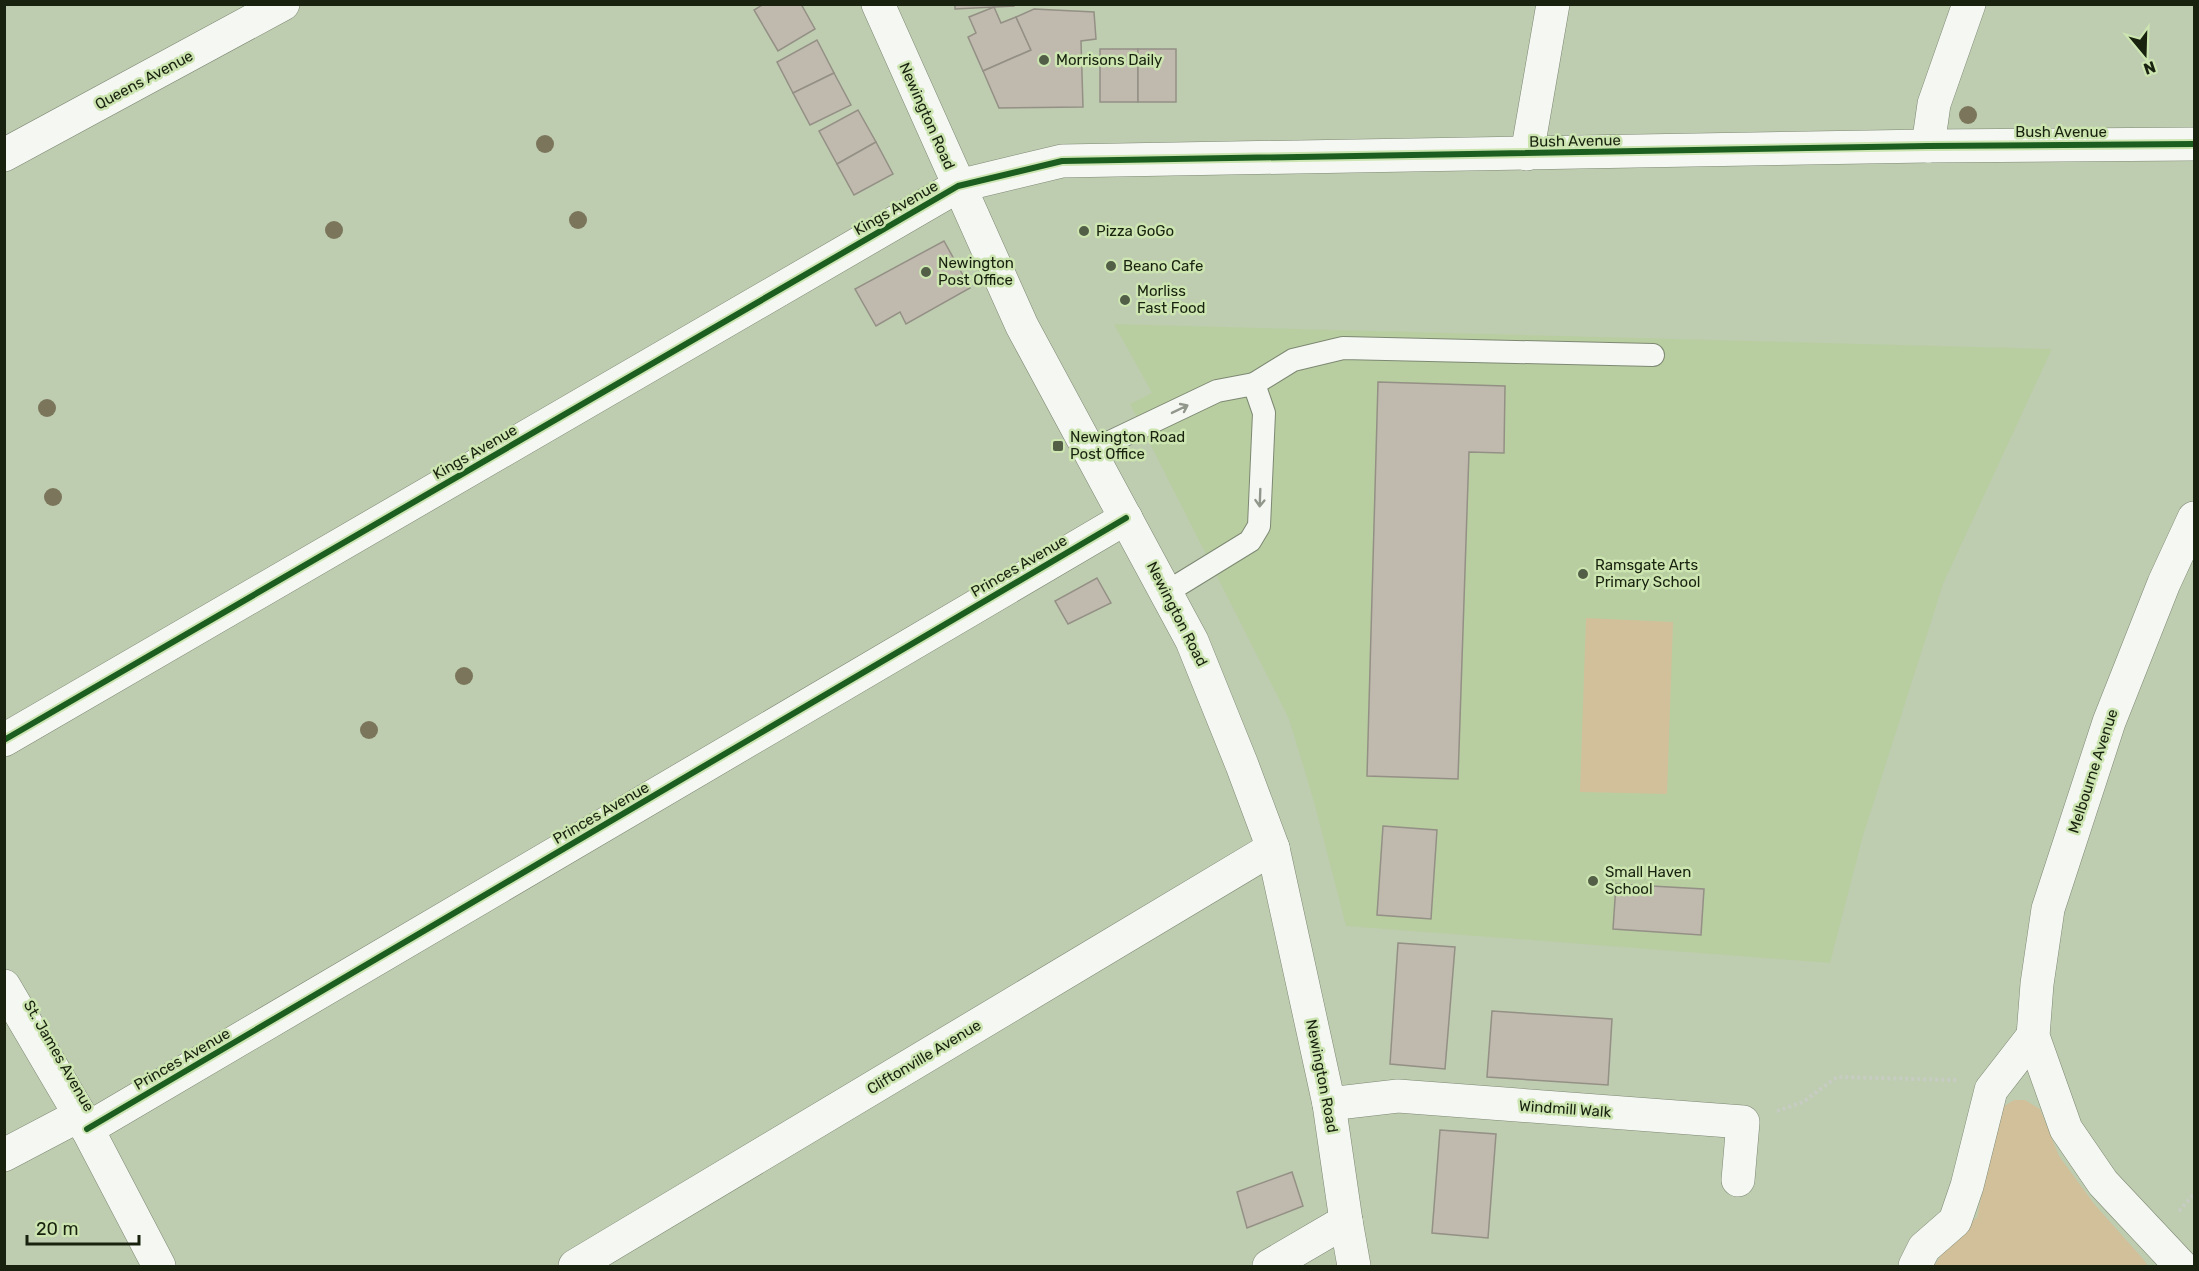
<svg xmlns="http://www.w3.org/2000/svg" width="2199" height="1271" font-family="Rubik,sans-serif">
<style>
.built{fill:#b8cea1}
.green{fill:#d2c09a}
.building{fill:#bfb9ae;stroke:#949085;stroke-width:1.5}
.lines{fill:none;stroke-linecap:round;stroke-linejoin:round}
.lane-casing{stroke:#7d8872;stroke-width:24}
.street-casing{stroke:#7d8872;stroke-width:34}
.secondary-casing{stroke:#7d8872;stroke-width:34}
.path{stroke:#c7ccc3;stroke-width:4;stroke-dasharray:3 3;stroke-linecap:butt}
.lane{stroke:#f5f7f3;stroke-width:22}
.street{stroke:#f5f7f3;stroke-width:33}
.secondary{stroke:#f5f7f3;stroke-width:33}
.cycleway-casing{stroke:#cce5b1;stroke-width:10}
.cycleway{stroke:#1b5e20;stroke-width:6}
.tree{fill:#7b765b}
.oneway{stroke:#92978c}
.poi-dot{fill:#535e47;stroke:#cce5b1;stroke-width:2}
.labels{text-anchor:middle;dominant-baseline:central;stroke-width:5;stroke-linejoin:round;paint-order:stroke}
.poi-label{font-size:15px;fill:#19220e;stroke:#cce5b1;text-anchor:start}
.street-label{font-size:15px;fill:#19220e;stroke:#cce5b1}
</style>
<rect width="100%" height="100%" fill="#beccb0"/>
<!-- built -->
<polygon class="built" points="1114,324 2052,349 1943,584 1863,836 1830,963 1346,926 1314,802 1289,719 1130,404 1152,393"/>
<!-- green -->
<g class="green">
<polygon points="1586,618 1673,622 1667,794 1580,792"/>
<polygon points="2014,1100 2025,1100 2040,1109 2059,1156 2095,1205 2144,1260 2148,1266 1934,1266 1948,1245 1977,1217 1998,1114 2003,1107"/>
</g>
<!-- building -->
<g class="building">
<polygon points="764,4 801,4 815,29 778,51 754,10"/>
<polygon points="955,4 1014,4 1014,6 955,9"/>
<polygon points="994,7 1001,23 1016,17 1031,50 983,71 968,37 976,33 969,17"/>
<polygon points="1034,9 1094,12 1096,39 1081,41 1083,107 999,108 983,71 1031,50 1016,17"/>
<polygon points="817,40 834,73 793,93 777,62"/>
<rect x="1100" y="49" width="38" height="53"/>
<rect x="1138" y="49" width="38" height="53"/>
<polygon points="834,73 851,105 810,125 793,93"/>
<polygon points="858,110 876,142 837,164 819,131"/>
<polygon points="876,142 893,174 854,195 837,164"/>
<polygon points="944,241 970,288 906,324 900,312 876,326 855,289"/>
<polygon points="1378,382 1505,386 1504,453 1469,452 1458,779 1367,776"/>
<polygon points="1097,578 1111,603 1068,624 1055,601"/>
<polygon points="1383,826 1437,830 1431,919 1377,915"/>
<polygon points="1616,884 1704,889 1701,935 1613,929"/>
<polygon points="1398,943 1455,947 1445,1069 1390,1064"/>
<polygon points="1492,1011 1612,1019 1608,1085 1487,1077"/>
<polygon points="1440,1130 1496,1134 1488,1238 1432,1233"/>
<polygon points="1292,1172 1303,1206 1247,1228 1237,1192"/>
</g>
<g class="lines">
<defs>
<g id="lane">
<polyline points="1254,384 1293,360 1343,348 1653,355"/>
<polyline points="1089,452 1217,391 1254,384 1264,413 1259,526 1250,541 1167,592"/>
</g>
<g id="street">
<polyline points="1928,146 1934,104 1969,4"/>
<polyline points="1527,154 1553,4"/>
<polyline points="4,155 283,4"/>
<polyline points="4,740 958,186 1062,161 1928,146 2194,144"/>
<polyline points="4,986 80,1115 159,1266"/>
<polyline points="1329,1104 1398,1096 1743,1122 1738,1180"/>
<polyline points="87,1129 1126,518"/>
<polyline points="4,1155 80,1115"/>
<polyline points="575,1266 1273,848"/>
<polyline points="1269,1266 1346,1221"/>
<polyline points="1915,1266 1924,1248 1955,1221 1967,1186 1991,1090 2033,1036"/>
<polyline points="2181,1266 2103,1183 2066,1129 2033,1036 2037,984 2048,909 2109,722 2164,583 2194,518"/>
</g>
<polyline id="secondary" points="878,4 1022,326 1192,641 1242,765 1273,848 1329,1104 1346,1221 1354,1266"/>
</defs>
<!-- lane casing -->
<use href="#lane" class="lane-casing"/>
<!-- street casing -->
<use href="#street" class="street-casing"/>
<!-- secondary casing -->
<use href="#secondary" class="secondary-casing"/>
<!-- path -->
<g class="path">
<polyline points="1777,1111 1803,1102 1837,1077 1958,1080"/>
<polyline points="2179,1211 2194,1194"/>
</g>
<!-- lane -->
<use href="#lane" class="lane"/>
<!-- street -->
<use href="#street" class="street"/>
<!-- secondary -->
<use href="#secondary" class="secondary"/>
<defs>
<g id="cycleway">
<polyline points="4,740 958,186 1062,161 1928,146 2194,144"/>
<polyline points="87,1129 1126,518"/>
</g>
</defs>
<!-- cycleway casing -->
<use href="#cycleway" class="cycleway-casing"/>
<!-- cycleway -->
<use href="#cycleway" class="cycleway"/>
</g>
<!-- trees -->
<g class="tree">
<circle cx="1968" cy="115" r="9"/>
<circle cx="545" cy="144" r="9"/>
<circle cx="578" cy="220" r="9"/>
<circle cx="334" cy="230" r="9"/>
<circle cx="47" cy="408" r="9"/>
<circle cx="53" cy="497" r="9"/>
<circle cx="464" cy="676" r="9"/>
<circle cx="369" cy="730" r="9"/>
</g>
<!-- one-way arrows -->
<defs><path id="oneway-shaft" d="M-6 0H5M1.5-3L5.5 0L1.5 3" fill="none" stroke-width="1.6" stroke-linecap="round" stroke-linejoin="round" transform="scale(1.5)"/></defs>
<g class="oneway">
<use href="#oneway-shaft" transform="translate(1180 409) rotate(-26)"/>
<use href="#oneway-shaft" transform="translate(1260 498) rotate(92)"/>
</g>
<!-- markers -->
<g class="poi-dot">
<circle cx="1044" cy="60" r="6"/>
<circle cx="1084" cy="231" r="6"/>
<circle cx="1111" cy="266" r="6"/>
<circle cx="926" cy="272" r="6"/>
<circle cx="1125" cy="300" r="6"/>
<rect x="1052" y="440" width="12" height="12" rx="3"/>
<circle cx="1583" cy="574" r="6"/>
<circle cx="1593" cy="881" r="6"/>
</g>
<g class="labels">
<!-- poi labels -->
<g class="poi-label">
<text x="1056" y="60">Morrisons Daily</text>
<text x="1096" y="231">Pizza GoGo</text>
<text x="938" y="263">Newington<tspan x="938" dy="17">Post Office</tspan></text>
<text x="1123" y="266">Beano Cafe</text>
<text x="1137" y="291">Morliss<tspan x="1137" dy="17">Fast Food</tspan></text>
<text x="1070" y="437">Newington Road<tspan x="1070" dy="17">Post Office</tspan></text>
<text x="1595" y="565">Ramsgate Arts<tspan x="1595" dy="17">Primary School</tspan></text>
<text x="1605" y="872">Small Haven<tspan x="1605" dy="17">School</tspan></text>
</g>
<!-- street labels -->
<g class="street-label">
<text transform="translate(144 80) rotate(-28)">Queens Avenue</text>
<text transform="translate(927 116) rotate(66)">Newington Road</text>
<text x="2061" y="132">Bush Avenue</text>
<text transform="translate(1575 141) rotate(-1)">Bush Avenue</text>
<text transform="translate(896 208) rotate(-30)">Kings Avenue</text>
<text transform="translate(475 452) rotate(-30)">Kings Avenue</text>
<text transform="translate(1019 566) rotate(-30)">Princes Avenue</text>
<text transform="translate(1177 614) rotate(63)">Newington Road</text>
<text transform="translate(2093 771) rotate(-72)">Melbourne Avenue</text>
<text transform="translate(601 813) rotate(-30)">Princes Avenue</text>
<text transform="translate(59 1056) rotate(60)">St. James Avenue</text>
<text transform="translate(924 1057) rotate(-31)">Cliftonville Avenue</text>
<text transform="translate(182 1059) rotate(-30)">Princes Avenue</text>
<text transform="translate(1322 1076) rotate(79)">Newington Road</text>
<text transform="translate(1565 1109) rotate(4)">Windmill Walk</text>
</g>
</g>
<!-- border -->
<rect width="2199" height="1271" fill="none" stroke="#19220e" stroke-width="12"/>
<!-- north arrow -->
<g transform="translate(2145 54) rotate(161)" stroke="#cce5b1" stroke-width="4.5" paint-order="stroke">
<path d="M0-4.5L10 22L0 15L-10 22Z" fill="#19220e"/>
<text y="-9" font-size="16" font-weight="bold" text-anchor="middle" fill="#19220e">N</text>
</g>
<!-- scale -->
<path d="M27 1235v9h112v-9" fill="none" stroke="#19220e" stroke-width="3"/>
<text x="36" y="1235" font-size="18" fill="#19220e" stroke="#cce5b1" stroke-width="4.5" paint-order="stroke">20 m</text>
</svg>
